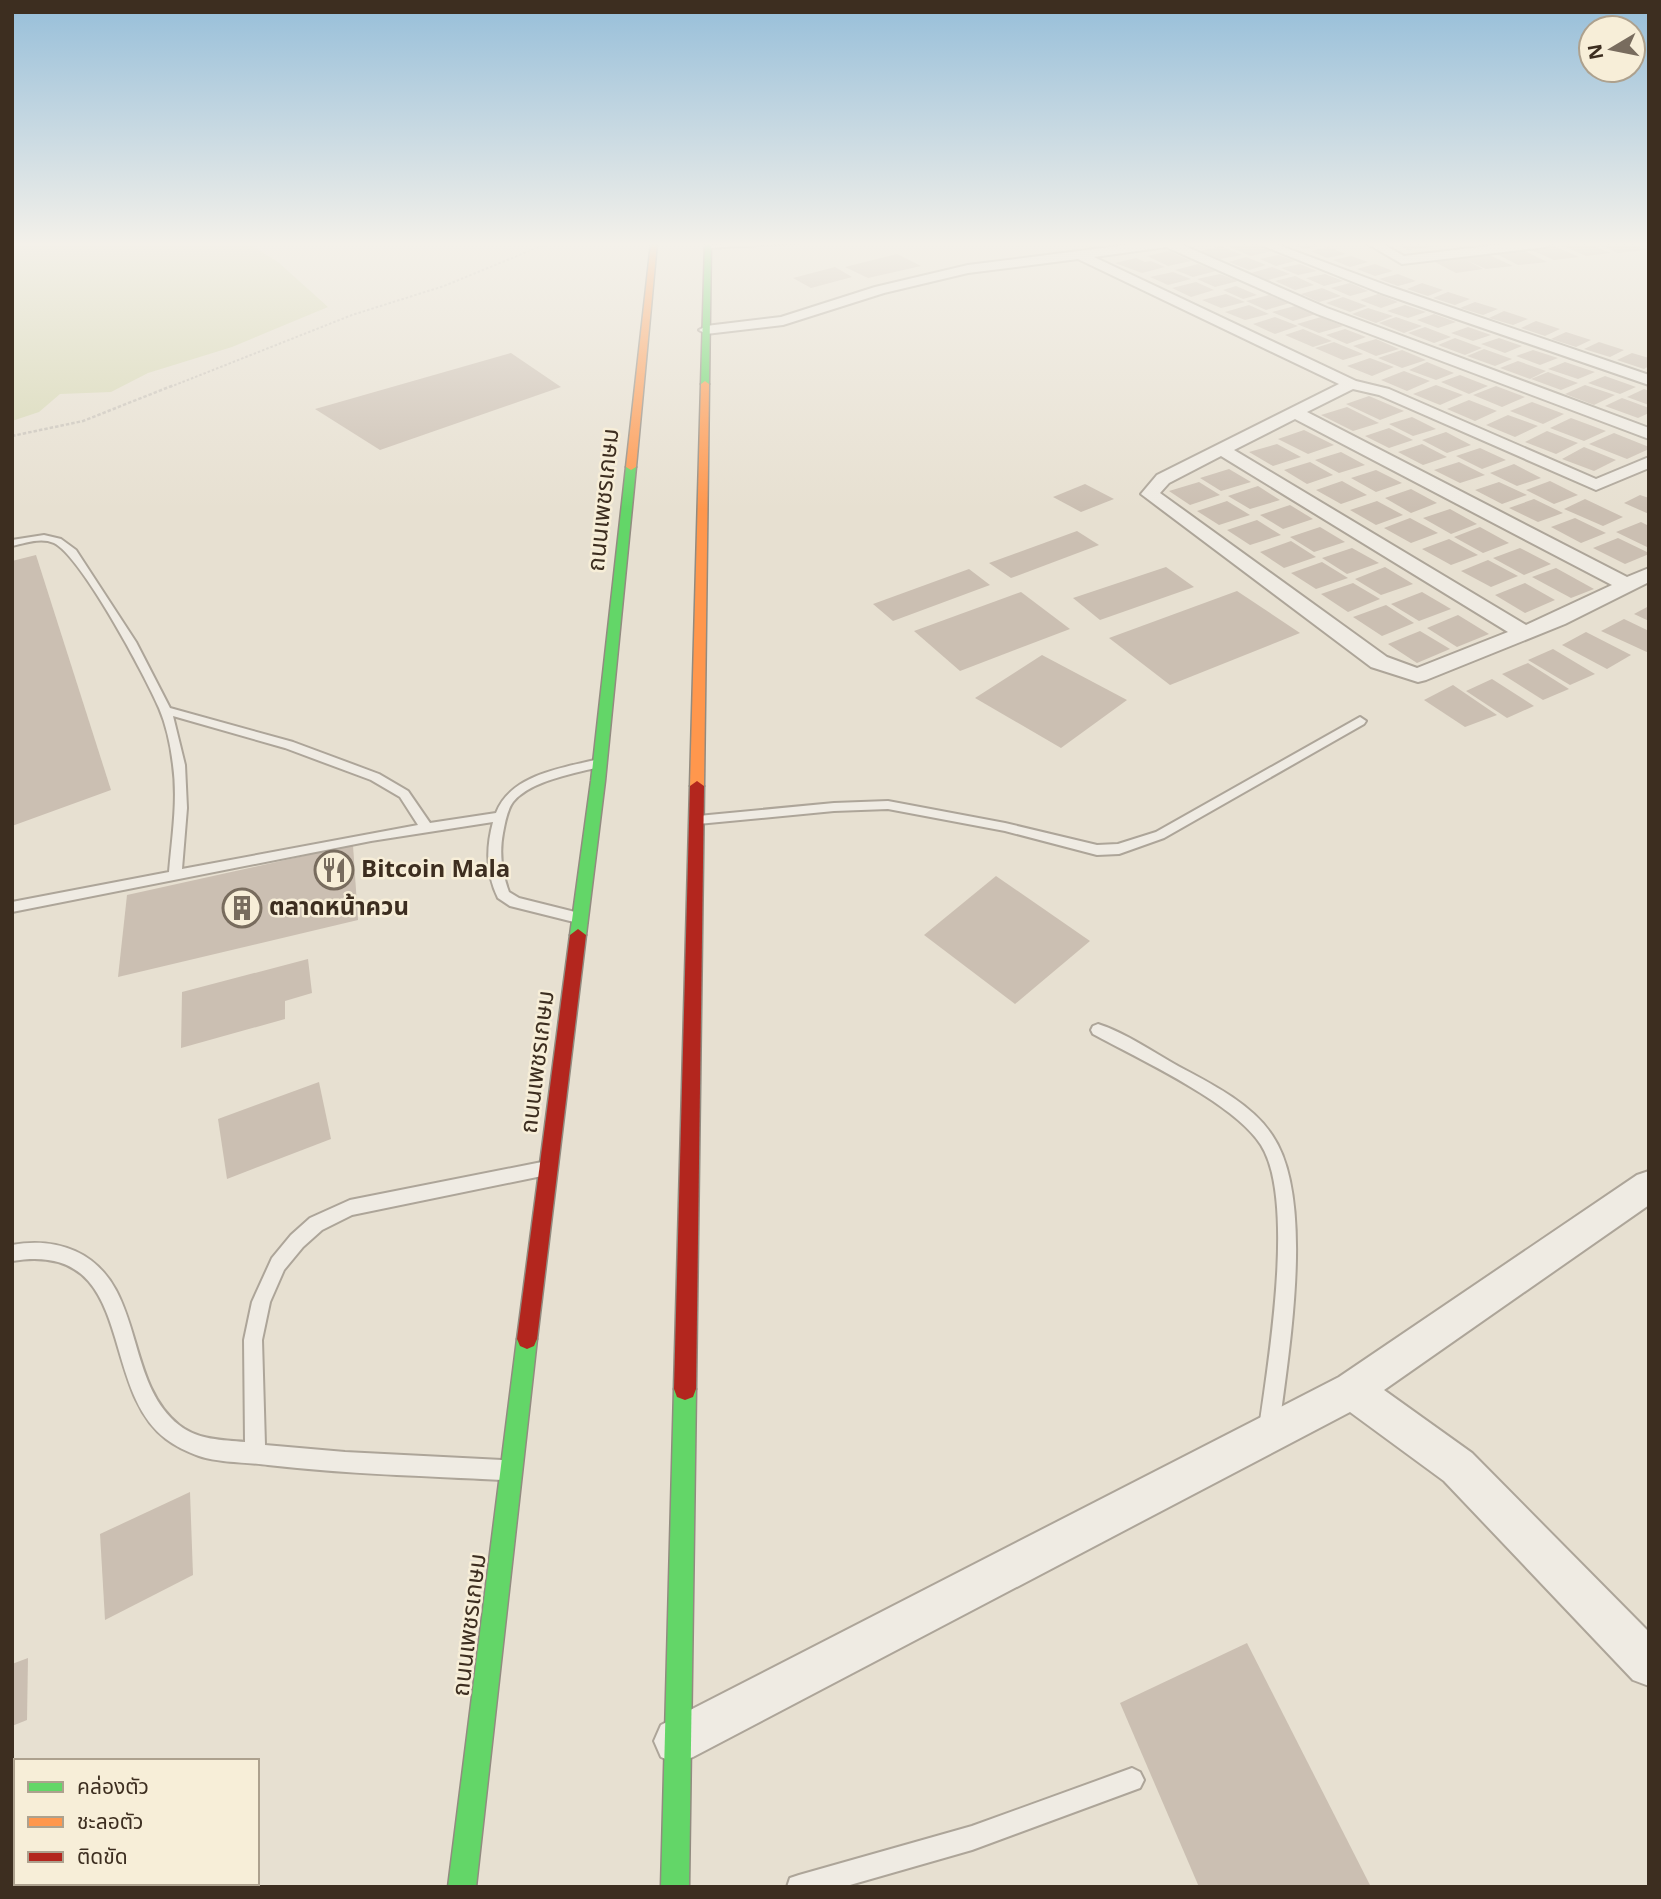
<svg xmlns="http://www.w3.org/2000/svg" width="1661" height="1899" font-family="Georgia,'Noto Sans Thai',serif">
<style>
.green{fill:#d6d7b3}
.building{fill:#cbbfb2}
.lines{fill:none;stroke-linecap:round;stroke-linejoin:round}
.lane-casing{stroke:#ada599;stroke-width:4}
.street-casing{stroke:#ada599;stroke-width:4}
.fast-casing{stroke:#928b80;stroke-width:3}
.slow-casing{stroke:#928b80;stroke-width:3}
.jam-casing{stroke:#928b80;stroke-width:3}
.path-far1{stroke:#c8c2b9;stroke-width:2;stroke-dasharray:2.5 2;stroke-linecap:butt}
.path{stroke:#c8c2b9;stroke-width:2.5;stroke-dasharray:3.5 2;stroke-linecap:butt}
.lane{fill:#efebe3;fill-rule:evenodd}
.street{fill:#efebe3;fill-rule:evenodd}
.fast{fill:#63d668;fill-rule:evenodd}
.slow{fill:#ff974d;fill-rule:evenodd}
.jam{fill:#b3261e;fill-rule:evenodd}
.labels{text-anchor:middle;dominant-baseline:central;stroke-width:5;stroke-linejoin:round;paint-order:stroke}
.street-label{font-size:24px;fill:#3d2e20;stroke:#f7eed8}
.poi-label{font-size:24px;font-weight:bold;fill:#3d2e20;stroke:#f7eed8;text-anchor:start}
</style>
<rect width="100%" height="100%" fill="#e7e0d1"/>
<!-- green -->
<polygon class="green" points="12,243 247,243 278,262 328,307 232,347 148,373 111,392 60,394 39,412 12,421"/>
<!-- building -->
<g class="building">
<polygon points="1251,243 1272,251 1251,256 1229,247"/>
<polygon points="1290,243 1318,243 1322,245 1304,249"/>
<polygon points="1393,243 1431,243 1428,245 1432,247 1407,250"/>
<polygon points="1587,243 1611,253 1586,256 1561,245"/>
<polygon points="1597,243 1631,243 1646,250 1618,253"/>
<polygon points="1552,245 1579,257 1554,260 1527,248"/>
<polygon points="1221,246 1242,255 1220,259 1200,251"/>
<polygon points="1328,247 1346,254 1327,258 1311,251"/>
<polygon points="1521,249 1547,262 1518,265 1493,252"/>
<polygon points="1169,251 1191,261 1168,266 1147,256"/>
<polygon points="897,254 921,266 868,278 845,267"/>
<polygon points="1487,254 1513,266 1486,269 1466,260 1483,269 1456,273 1433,261"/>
<polygon points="1278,255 1295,261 1276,266 1260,259"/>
<polygon points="1351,256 1368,262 1350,267 1333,260"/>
<polygon points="1246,257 1266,265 1249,270 1229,262"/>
<polygon points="1136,258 1145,262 1151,261 1165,267 1142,273 1115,263"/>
<polygon points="1198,264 1216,271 1193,277 1175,270"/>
<polygon points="1300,264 1317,271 1298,275 1281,268"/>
<polygon points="1375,264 1393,271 1375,276 1357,269"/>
<polygon points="835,267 852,277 811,288 793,278"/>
<polygon points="1272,267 1290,274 1268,280 1251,273"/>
<polygon points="1173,272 1191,279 1168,285 1150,277"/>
<polygon points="1220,274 1238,281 1215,287 1197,279"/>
<polygon points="1325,274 1343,281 1324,286 1306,278"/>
<polygon points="1398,274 1416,281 1398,286 1379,279"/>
<polygon points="1295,276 1314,285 1295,290 1275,281"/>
<polygon points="1196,282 1214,290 1191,297 1172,288"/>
<polygon points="1350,283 1368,291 1350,296 1331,288"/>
<polygon points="1422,283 1443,290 1428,296 1407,289"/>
<polygon points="1236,286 1257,295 1243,299 1223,290"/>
<polygon points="1322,288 1341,296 1319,302 1301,294"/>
<polygon points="1448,292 1470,299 1455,305 1433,298"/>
<polygon points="1226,294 1245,302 1221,308 1202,300"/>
<polygon points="1378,294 1398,302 1381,308 1360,300"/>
<polygon points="1269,295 1290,303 1266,310 1246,301"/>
<polygon points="1343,297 1367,306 1350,312 1326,303"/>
<polygon points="1475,302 1498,309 1483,315 1460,308"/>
<polygon points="1249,305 1269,314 1245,320 1225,312"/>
<polygon points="1405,305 1426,312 1408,318 1387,311"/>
<polygon points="1295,306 1316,314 1293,321 1272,312"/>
<polygon points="1368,308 1393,316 1376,323 1352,314"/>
<polygon points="1504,311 1528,319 1513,325 1489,318"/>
<polygon points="1434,314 1456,322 1438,328 1417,320"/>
<polygon points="1275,317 1298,326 1275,334 1253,324"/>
<polygon points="1321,317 1343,326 1319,333 1297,324"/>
<polygon points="1396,317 1422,326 1404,333 1379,323"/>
<polygon points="1536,321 1560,329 1545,336 1521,328"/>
<polygon points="1425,327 1451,337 1434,343 1408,333"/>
<polygon points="1468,327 1491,335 1473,341 1451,333"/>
<polygon points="1303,329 1332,341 1313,347 1285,335"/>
<polygon points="1345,329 1366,337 1347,344 1326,335"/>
<polygon points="1566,332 1591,340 1576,347 1551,339"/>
<polygon points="1455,338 1482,348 1465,355 1438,345"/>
<polygon points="1499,338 1522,346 1505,353 1481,344"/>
<polygon points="1376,339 1399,349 1376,356 1353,346"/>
<polygon points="1334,342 1363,354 1343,360 1315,348"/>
<polygon points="1599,342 1624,350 1610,357 1584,349"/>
<polygon points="1484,349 1512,359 1495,366 1467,356"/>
<polygon points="1402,350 1426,360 1402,368 1378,358"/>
<polygon points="1533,350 1558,358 1540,365 1516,356"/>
<polygon points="511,353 561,387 380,450 315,409"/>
<polygon points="1632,353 1649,358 1649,366 1644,369 1617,360"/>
<polygon points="1370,358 1394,367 1372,376 1347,366"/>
<polygon points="1518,361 1546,371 1530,379 1500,368"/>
<polygon points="1427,362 1454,373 1436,380 1409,370"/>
<polygon points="1565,362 1595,372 1578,379 1548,369"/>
<polygon points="1404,371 1430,381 1407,391 1381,380"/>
<polygon points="1548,372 1578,383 1561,390 1531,379"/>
<polygon points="1460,375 1488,386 1469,394 1441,382"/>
<polygon points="1605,376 1636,387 1620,394 1588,383"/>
<polygon points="1436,385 1463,395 1440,405 1413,394"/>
<polygon points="1585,385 1615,395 1594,405 1565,394"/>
<polygon points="1496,386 1525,397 1502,407 1473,395"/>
<polygon points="1644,389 1649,391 1649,405 1627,397"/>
<polygon points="1369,396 1404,411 1380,420 1346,404"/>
<polygon points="1622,398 1649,408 1649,413 1638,418 1605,406"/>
<polygon points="1469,400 1497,411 1475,421 1447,409"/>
<polygon points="1532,402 1564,414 1543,424 1510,411"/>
<polygon points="1347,407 1379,423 1353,431 1321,415"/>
<polygon points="1508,415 1538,426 1515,437 1486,425"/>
<polygon points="1412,417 1436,429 1413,436 1389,424"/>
<polygon points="1571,418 1606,431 1584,441 1550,428"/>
<polygon points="1389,428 1413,440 1389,448 1365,436"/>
<polygon points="1304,430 1334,445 1308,454 1278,439"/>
<polygon points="1547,431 1578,443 1556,454 1525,442"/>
<polygon points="1446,432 1471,445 1447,453 1422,440"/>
<polygon points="1614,433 1649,447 1649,449 1627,459 1589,444"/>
<polygon points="1277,444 1301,457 1273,466 1249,452"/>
<polygon points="1422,444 1447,457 1423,465 1398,452"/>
<polygon points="1584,447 1616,460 1594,471 1562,459"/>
<polygon points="1480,448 1506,460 1482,469 1456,456"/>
<polygon points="1341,452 1365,465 1339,473 1315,460"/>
<polygon points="1310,462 1333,475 1307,484 1284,470"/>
<polygon points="1459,462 1485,475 1460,483 1434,470"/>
<polygon points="1514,464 1541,478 1517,486 1490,473"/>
<polygon points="1229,469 1251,482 1221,491 1200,478"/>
<polygon points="1376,470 1402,483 1376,492 1351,478"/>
<polygon points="1342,481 1367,495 1341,504 1316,490"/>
<polygon points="1550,481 1578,495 1554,504 1526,490"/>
<polygon points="1199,482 1220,495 1190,505 1169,491"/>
<polygon points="1499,482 1527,495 1502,504 1475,490"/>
<polygon points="1085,484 1114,499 1081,512 1053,497"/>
<polygon points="1258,486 1280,500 1250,509 1228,496"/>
<polygon points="1411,489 1437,503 1411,513 1385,498"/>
<polygon points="1640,495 1649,498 1649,514 1624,503"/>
<polygon points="1534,499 1563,513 1538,522 1509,508"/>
<polygon points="1585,499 1623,517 1603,526 1564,509"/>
<polygon points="1227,501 1250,515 1219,525 1197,511"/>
<polygon points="1377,501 1403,515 1376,525 1350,510"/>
<polygon points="1290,505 1313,519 1283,529 1260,515"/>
<polygon points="1450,509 1477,524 1451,534 1423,518"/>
<polygon points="1410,518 1438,533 1411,543 1384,528"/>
<polygon points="1575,518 1606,533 1581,543 1551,527"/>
<polygon points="1257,520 1281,535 1250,545 1227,530"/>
<polygon points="1641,522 1649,526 1649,548 1616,532"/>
<polygon points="1320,527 1345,542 1314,552 1290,537"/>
<polygon points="1480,527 1509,543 1483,553 1454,537"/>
<polygon points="1077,531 1099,545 1011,578 989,563"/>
<polygon points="1618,538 1649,553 1649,554 1625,564 1593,548"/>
<polygon points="1449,539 1478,555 1451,565 1422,549"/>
<polygon points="1291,541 1316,557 1284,568 1260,552"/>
<polygon points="1352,548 1379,563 1347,574 1322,558"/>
<polygon points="1520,548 1551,564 1524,575 1493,558"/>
<polygon points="36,555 111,790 12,826 12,561"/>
<polygon points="1488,560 1518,576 1491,587 1461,571"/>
<polygon points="1322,562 1348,578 1316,589 1291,573"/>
<polygon points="1166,567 1194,587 1100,620 1073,598"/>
<polygon points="1385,567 1413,584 1381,595 1355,579"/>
<polygon points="1556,568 1594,589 1571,598 1532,577"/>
<polygon points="969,569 990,585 893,621 873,604"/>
<polygon points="1353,583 1380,599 1348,612 1321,594"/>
<polygon points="1525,583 1555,600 1525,613 1495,595"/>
<polygon points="1237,591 1300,633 1170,685 1109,638"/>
<polygon points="1021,592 1070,629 960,671 914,631"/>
<polygon points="1422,592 1451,609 1419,621 1391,604"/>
<polygon points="1386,605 1414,623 1382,636 1353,617"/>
<polygon points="1649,606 1649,621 1634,614"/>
<polygon points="1458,615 1489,634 1457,647 1427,628"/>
<polygon points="1624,619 1649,631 1649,653 1601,631"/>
<polygon points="1420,631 1450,649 1417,663 1388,644"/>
<polygon points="1586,632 1631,655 1607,669 1562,645"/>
<polygon points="1553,649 1595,674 1570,685 1528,660"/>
<polygon points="1042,655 1127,700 1061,748 975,698"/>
<polygon points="1528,663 1569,689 1543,700 1502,674"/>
<polygon points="1492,679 1534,706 1507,718 1466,691"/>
<polygon points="1453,685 1497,715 1465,727 1424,700"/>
<polygon points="353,845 358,920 118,977 127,895"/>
<polygon points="996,876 1090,941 1015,1004 924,935"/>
<polygon points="308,959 312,993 285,1001 285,1019 181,1048 182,992"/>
<polygon points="319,1082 331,1139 227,1179 218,1119"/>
<polygon points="190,1492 193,1575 105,1620 100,1534"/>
<polygon points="1247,1643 1371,1887 1199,1887 1120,1703"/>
<polygon points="28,1658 27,1720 12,1726 12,1664"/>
</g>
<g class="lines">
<defs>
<g id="lane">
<polygon points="797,243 708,248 705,246 739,243"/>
<path d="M44 535 61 539 76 550 136 642 170 708 293 742 379 774 408 791 430 823 496 813C511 774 563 768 599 759L603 760V766C577 773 531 780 513 802 507 810 505 823 503 833 499 854 502 873 509 892L519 898 583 914 585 918 583 922 578 923 510 906 498 898C486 874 486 848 493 822L371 841 12 912V902L169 872C172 837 178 800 173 765 171 747 166 724 159 708 146 677 81 556 54 543 41 537 25 543 12 546V540ZM173 716 285 748 371 780 400 797 418 825 182 869 187 808 185 765Z"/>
<polygon points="1360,717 1366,721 1364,724 1164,838 1119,854 1097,855 1005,831 888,809 834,811 698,824 692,820 698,816 834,803 888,801 1005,823 1097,845 1118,844 1156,832"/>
<path d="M1098 1024C1126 1033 1153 1052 1178 1066 1210 1083 1252 1104 1272 1135 1316 1199 1288 1354 1279 1429L1276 1436 1269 1439 1262 1436 1259 1429C1268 1363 1296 1200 1261 1145 1235 1103 1137 1058 1093 1034L1091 1030 1093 1026Z"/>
<path d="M542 1162 548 1164 550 1169 548 1174 542 1176 352 1215 322 1230 303 1247 284 1270 270 1302 262 1340 265 1445 345 1452 502 1460 509 1463 512 1470 509 1477 502 1480C424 1476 346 1474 268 1465 246 1462 220 1463 199 1456 188 1452 175 1446 166 1439 97 1387 138 1240 12 1261V1245C34 1241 54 1242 75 1251 146 1283 123 1381 179 1425 198 1440 222 1440 245 1442L244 1340 252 1302 272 1258 291 1235 310 1218 350 1200Z"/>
<polygon points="1132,1768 1140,1772 1144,1780 1140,1788 972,1850 843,1887 787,1887 790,1878 799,1875 972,1826"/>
</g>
<g id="street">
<path d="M1142 243H1178L1327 308 1649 428V439L1317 314 1166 247 1094 257 1356 381 1389 389 1596 479 1649 457V468L1596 490 1379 395 1353 389 1307 412 1627 577 1649 568V582L1565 624 1426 680 1418 682 1371 667 1141 494 1157 475 1339 384 1078 259 968 273 884 293 783 325 706 334 699 330 706 326 781 317 875 287 968 265ZM1295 419 1612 585 1526 625 1234 450ZM1221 456 1508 632 1417 668 1387 657 1160 493 1169 483Z"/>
<polygon points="1256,243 1273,243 1391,287 1649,375 1649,385 1381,293"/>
<polygon points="1366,243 1381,243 1404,256 1514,243 1552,243 1546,247 1402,264"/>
<polygon points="1649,1171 1649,1205 1384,1390 1472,1453 1649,1632 1649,1686 1633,1680 1444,1481 1350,1412 693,1757 677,1764 661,1757 654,1741 661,1725 1339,1377 1637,1175"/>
</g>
<g id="fast">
<polygon points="705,243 711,243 709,384 705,387 701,384"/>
<polygon points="631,464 636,467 605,781 586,935 578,941 570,935 591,781 626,467"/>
<polygon points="527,1329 534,1332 537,1339 476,1887 448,1887 517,1339 520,1332"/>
<polygon points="685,1378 693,1381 696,1389 689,1887 661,1887 674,1389 677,1381"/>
</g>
<g id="slow">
<polygon points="651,243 657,243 636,467 631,470 626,467"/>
<polygon points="705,381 709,384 704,786 697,791 690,786 701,384"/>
</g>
<g id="jam">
<polygon points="697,781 704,786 696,1389 693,1397 685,1400 677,1397 674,1389 690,786"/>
<polygon points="578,929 586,935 537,1339 534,1346 527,1349 520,1346 517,1339 570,935"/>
</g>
</defs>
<!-- lane casing -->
<use href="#lane" class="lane-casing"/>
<!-- street casing -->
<use href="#street" class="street-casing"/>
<!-- fast casing -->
<use href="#fast" class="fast-casing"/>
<!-- slow casing -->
<use href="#slow" class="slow-casing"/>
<!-- jam casing -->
<use href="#jam" class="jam-casing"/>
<!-- path-far1 -->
<polyline class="path-far1" points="170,387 352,315 444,286 539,247 558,243"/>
<!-- path -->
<polyline class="path" points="12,436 83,421 174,385"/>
<!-- lane -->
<use href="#lane" class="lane"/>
<!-- street -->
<use href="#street" class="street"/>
<!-- fast -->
<use href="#fast" class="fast"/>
<!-- slow -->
<use href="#slow" class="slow"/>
<!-- jam -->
<use href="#jam" class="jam"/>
</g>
<!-- sky -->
<linearGradient id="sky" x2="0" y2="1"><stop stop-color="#96bed9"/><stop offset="0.48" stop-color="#f4f1ea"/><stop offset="1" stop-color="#f4f1ea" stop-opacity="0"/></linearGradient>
<rect width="1661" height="509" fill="url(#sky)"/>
<!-- icons -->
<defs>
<symbol id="restaurant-ring" viewBox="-11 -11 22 22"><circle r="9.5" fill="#f7eed8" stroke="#786c5e" stroke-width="1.5"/><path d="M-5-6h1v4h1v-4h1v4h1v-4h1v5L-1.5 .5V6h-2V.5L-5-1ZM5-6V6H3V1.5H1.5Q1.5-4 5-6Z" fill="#786c5e"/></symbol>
<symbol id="building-ring" viewBox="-11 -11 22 22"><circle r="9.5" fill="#f7eed8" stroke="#786c5e" stroke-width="1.5"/><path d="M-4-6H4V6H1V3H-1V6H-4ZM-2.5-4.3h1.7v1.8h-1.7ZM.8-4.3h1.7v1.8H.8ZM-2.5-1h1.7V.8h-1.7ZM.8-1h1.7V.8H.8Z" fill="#786c5e"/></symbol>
</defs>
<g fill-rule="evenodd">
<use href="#restaurant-ring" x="312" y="848" width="44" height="44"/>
<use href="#building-ring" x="220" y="886" width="44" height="44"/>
</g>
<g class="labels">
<!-- street labels -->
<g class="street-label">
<text transform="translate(604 500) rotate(-84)">ถนนเพชรเกษม</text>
<text transform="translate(538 1062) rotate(-83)">ถนนเพชรเกษม</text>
<text transform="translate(470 1625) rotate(-83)">ถนนเพชรเกษม</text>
</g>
<!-- poi labels -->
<g class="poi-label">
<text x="361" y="870">Bitcoin Mala</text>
<text x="269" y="908">ตลาดหน้าควน</text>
</g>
</g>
<!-- border -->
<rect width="1661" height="1899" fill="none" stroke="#3d2e20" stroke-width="28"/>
<!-- legend -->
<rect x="14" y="1759" width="245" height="126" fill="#f7eed8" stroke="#ada18e" stroke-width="2"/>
<rect x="28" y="1782" width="35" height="10" fill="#63d668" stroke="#ada18e" stroke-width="2"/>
<text x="77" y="1794" font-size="21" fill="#3d2e20">คล่องตัว</text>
<rect x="28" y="1817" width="35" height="10" fill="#ff974d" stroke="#ada18e" stroke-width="2"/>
<text x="77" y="1829" font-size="21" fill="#3d2e20">ชะลอตัว</text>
<rect x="28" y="1852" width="35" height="10" fill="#b3261e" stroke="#ada18e" stroke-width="2"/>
<text x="77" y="1864" font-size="21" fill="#3d2e20">ติดขัด</text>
<!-- north arrow -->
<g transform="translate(1612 49) rotate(260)"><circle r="33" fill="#f7eed8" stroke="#ada18e" stroke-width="2"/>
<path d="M0-5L12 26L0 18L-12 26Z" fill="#786c5e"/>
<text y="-10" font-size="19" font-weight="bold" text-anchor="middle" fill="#3d2e20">N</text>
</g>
</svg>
